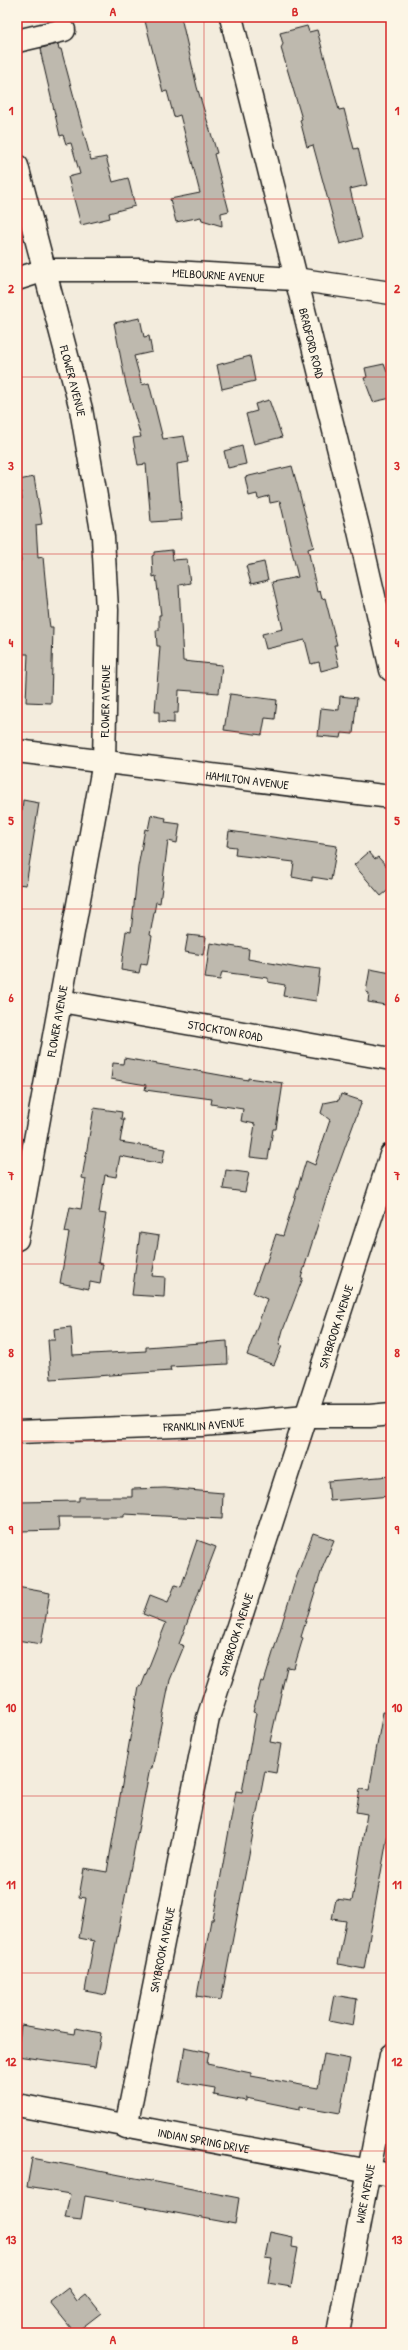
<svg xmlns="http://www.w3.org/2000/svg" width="408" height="2350" font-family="'Patrick Hand',sans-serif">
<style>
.building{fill:#beb9ae;stroke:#1c1c1c}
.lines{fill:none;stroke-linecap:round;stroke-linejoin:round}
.minor-casing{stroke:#1c1c1c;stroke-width:25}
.minor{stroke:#fcf5e5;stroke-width:22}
.grid{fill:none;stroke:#d62828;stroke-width:1;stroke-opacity:0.55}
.labels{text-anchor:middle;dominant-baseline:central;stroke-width:3;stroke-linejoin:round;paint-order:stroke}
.street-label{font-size:12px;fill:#1c1c1c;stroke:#fcf5e5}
.neatline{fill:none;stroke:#d62828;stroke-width:1.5}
.grid-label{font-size:13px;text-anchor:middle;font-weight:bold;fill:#d62828}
</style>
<rect width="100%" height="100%" fill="#f3ecdd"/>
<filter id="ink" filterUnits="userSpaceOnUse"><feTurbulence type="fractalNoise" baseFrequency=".025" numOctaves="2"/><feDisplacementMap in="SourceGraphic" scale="8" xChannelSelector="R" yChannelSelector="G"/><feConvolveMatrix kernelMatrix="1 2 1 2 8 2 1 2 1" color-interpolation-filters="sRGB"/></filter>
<g filter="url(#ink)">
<!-- building -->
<g class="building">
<polygon points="144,17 181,17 197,87 217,153 214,154 229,211 221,213 222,226 202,220 201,217 176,222 170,199 200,193 180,115 174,117 167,91 163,92"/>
<polygon points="307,26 309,32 317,30 339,110 344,109 354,149 358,148 367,185 350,189 362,238 340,244 313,145 307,147 300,120 302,119 281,48 283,44 280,33"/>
<polygon points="58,44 59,49 61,49 91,160 106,157 113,182 128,178 135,206 109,213 110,218 81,225 68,177 80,174 71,143 66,144 63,135 60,136 41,54 42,54 41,48"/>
<polygon points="140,318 144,337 149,336 152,352 134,356 142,385 149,383 163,439 184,436 189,462 177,464 182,520 151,522 146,464 138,465 133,438 141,437 126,385 114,323"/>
<polygon points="250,356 255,381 222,389 217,365"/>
<polygon points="384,364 387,372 391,371 391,398 373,402 364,378 367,377 365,368"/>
<polygon points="269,400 282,437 254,444 246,414 257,411 255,404"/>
<polygon points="242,446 246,464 228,468 224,451"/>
<polygon points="292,466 314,547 308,549 317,592 320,591 322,599 325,598 337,645 334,645 339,666 321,671 319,662 311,664 305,640 266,649 262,634 283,629 272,582 298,577 280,501 270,503 269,496 258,499 257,494 249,496 245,477"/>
<polygon points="34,477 42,524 36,525 38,558 43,557 49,620 50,627 53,627 51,703 26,702 28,654 17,654 17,562 21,561 17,528 17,500 22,499 19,480"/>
<polygon points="172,550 173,560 187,559 190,583 179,585 183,661 222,665 219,693 179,690 178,713 174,713 174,723 159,722 159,712 155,712 160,646 157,646 156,630 159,630 159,615 161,615 156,576 153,577 152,556 154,555 154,552"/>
<polygon points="264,562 268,580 251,584 246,566"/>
<polygon points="230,694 277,700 275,719 265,718 262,735 224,730"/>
<polygon points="340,696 357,698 353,734 342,733 341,738 318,736 321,708 339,710"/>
<polygon points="23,800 39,803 26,885 17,884 17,809 22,810"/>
<polygon points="151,815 166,818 165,822 180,824 177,843 168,841 160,903 156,902 150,935 152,936 147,965 141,964 139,973 121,970 122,960 126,931 131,932 138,867 145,829 148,830"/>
<polygon points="229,831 337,846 331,880 312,877 312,881 292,877 294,862 235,855 236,847 227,846"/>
<polygon points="369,852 375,859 378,857 391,871 391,888 381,896 354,865"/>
<polygon points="188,935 206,937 203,955 185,952"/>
<polygon points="210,943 249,949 248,959 304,969 304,967 320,969 316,1001 283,996 285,985 268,982 268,978 222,972 220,980 205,978"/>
<polygon points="370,969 391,973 391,1006 368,1002 369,993 366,992"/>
<polygon points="124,1058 248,1080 248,1078 283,1083 276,1129 273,1129 268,1159 250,1157 255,1124 241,1121 243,1109 211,1104 212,1099 145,1090 146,1085 111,1079 113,1063 123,1064"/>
<polygon points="341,1094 362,1101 325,1202 301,1278 303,1278 283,1330 279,1345 282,1346 274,1365 247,1355 267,1299 253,1293 264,1263 266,1264 276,1234 283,1236 306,1161 315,1165 330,1120 321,1113 324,1103 339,1100"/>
<polygon points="94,1108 122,1112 121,1119 124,1119 120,1142 165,1149 162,1164 120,1156 116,1177 105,1175 99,1213 106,1214 98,1263 103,1264 100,1284 90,1282 89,1289 60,1283 69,1233 65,1232 70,1207 81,1209 86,1179 82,1178"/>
<polygon points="226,1170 249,1173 245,1192 223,1189"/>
<polygon points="140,1233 159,1236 152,1276 165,1277 164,1297 132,1295"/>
<polygon points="71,1327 73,1355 146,1351 146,1347 227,1341 228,1364 170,1367 171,1371 51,1379 48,1340 55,1340 54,1329"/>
<polygon points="391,1476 391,1496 330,1501 328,1481"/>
<polygon points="165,1488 223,1493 222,1519 124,1514 124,1517 58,1517 59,1530 21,1531 20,1502 79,1501 79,1497 132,1497 132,1489"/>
<polygon points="313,1533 334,1540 322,1569 301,1637 303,1638 294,1668 287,1667 270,1742 281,1744 276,1773 265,1771 221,2000 197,1996 211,1920 213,1920 236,1791 242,1792 256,1713 253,1712 261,1681 264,1682 295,1581"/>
<polygon points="197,1540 216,1547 179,1644 184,1646 170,1680 152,1768 150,1768 106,1995 85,1991 94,1941 79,1938 86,1898 79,1897 84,1868 107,1872 139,1686 141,1687 166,1623 143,1614 150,1595 168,1602 175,1585 181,1587"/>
<polygon points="17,1587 50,1593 41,1644 17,1640"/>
<polygon points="383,1712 391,1713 391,1816 364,1969 338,1964 346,1921 332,1919 336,1899 352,1901 367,1814 356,1812 360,1789 369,1790"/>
<polygon points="334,1995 357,1999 353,2026 329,2021"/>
<polygon points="21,2025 75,2034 76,2028 101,2033 95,2067 17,2056"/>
<polygon points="185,2047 209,2052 207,2064 251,2073 251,2076 318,2088 324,2054 350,2059 340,2113 300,2106 300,2109 246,2098 246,2101 214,2095 215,2088 179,2082"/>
<polygon points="32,2158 239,2198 235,2224 85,2196 81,2220 65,2218 70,2194 27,2187"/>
<polygon points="270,2232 293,2237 292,2247 298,2248 291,2287 268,2283 272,2259 265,2258"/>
<polygon points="68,2288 77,2301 86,2294 101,2313 75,2333 50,2302"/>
</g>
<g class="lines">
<defs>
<g id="minor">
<path id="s1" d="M231 17 359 531 391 670"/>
<polyline points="17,41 64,30"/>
<path id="s2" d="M17 166 81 409 103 537 107 610 104 762 17 1239"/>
<path id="s3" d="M17 279 45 270H138L295 279 391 293"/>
<path id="s4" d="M17 751 391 797"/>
<path id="s5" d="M61 1001 391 1059"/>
<path id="s6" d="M17 1432 202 1425 306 1416H370L391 1414"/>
<path id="s7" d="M17 2105 391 2175"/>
<path id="s8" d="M126 2127 208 1718 391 1155"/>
<path id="s9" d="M338 2333 391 2055"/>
</g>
</defs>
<!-- minor casing -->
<use href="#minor" class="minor-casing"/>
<!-- minor -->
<use href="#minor" class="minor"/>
</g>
</g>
<!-- grid -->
<path class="grid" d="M204 17V2333M17 199H391M17 377H391M17 554H391M17 732H391M17 909H391M17 1086H391M17 1264H391M17 1441H391M17 1618H391M17 1796H391M17 1973H391M17 2151H391"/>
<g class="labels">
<!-- street labels -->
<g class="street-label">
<text stroke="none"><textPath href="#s3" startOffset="203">MELBOURNE AVENUE</textPath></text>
<text stroke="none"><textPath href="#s1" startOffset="336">BRADFORD ROAD</textPath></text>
<text stroke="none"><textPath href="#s2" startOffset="222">FLOWER AVENUE</textPath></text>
<text transform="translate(105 701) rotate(-89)">FLOWER AVENUE</text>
<text stroke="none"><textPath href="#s4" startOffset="232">HAMILTON AVENUE</textPath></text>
<text transform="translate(57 1021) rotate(-80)">FLOWER AVENUE</text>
<text stroke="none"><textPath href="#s5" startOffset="167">STOCKTON ROAD</textPath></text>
<text stroke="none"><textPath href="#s8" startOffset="829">SAYBROOK AVENUE</textPath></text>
<text stroke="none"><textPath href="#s6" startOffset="187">FRANKLIN AVENUE</textPath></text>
<text stroke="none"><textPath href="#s8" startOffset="505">SAYBROOK AVENUE</textPath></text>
<text stroke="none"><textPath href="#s8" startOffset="181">SAYBROOK AVENUE</textPath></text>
<text stroke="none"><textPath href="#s7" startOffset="190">INDIAN SPRING DRIVE</textPath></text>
<text stroke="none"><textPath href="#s9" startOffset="142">WIRE AVENUE</textPath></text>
</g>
</g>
<!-- margin -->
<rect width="408" height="2350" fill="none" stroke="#fcf5e5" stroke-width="44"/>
<rect x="22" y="22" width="364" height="2306" class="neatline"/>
<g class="grid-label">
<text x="113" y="16">A</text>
<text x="295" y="16">B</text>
<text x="11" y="115">1</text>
<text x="397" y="115">1</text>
<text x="11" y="293">2</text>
<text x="397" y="293">2</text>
<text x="11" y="470">3</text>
<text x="397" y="470">3</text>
<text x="11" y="647">4</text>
<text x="397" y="647">4</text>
<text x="11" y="825">5</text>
<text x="397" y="825">5</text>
<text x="11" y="1002">6</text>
<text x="397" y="1002">6</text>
<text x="11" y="1180">7</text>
<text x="397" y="1180">7</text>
<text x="11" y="1357">8</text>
<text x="397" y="1357">8</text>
<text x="11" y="1534">9</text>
<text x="397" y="1534">9</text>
<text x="11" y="1712">10</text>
<text x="397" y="1712">10</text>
<text x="11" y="1889">11</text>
<text x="397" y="1889">11</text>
<text x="11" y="2066">12</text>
<text x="397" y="2066">12</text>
<text x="11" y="2244">13</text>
<text x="397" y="2244">13</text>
<text x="113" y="2344">A</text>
<text x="295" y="2344">B</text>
</g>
</svg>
